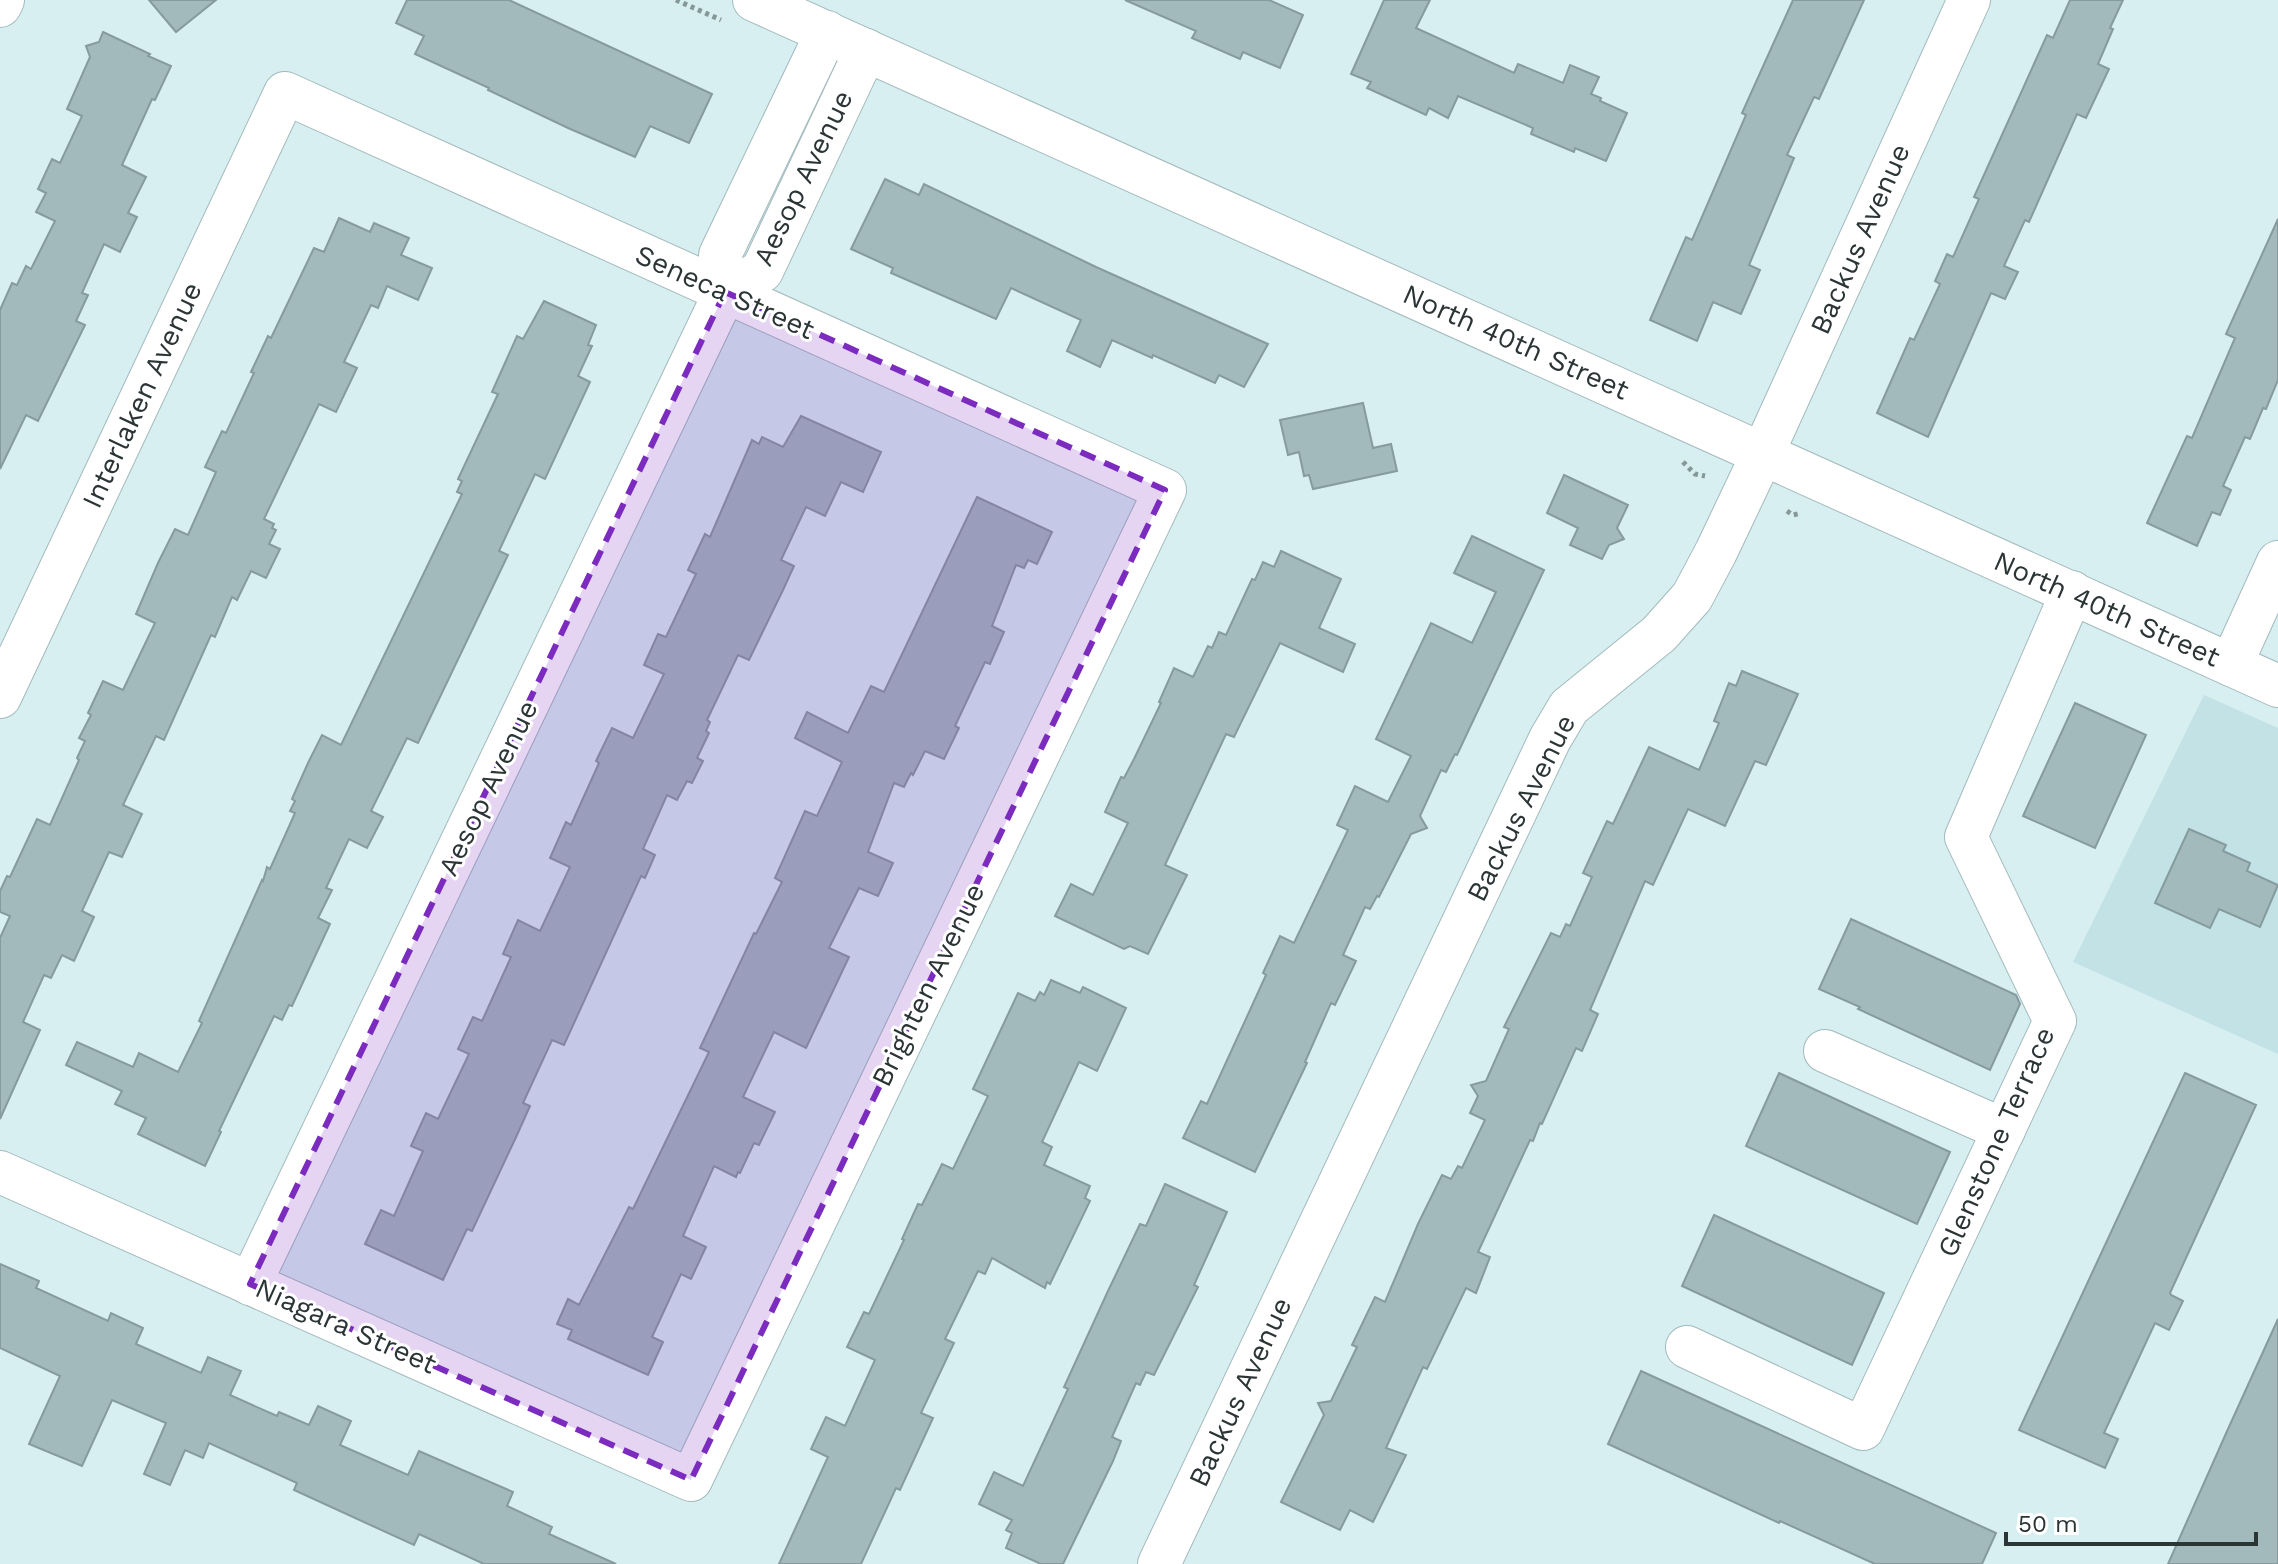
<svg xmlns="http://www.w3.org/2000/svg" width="2278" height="1564" font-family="'Work Sans',sans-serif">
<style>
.built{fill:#c2e2e5}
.building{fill:#a3babc;stroke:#859b9d;stroke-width:2}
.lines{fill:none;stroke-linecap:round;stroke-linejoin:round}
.minor-casing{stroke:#a3babc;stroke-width:44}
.path{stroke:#869798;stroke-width:5;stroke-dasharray:4 4;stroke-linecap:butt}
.minor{stroke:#fff;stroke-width:42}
.marked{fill:#7b2cbf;fill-opacity:0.2;stroke:#7b2cbf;stroke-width:6;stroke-dasharray:16 10;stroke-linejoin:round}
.labels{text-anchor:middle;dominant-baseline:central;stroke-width:6;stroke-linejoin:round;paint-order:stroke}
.street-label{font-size:28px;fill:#2c3536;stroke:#fff}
</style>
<rect width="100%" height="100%" fill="#d7eff1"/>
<!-- built -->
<polygon class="built" points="2204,695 2278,728 2278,1054 2073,962"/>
<!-- building -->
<g class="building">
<polygon points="149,0 216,0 176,32"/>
<polygon points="407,0 509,0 712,94 689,143 650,126 635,157 568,128 488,90 489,88 415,54 424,36 396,23"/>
<polygon points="1125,0 1269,0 1303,15 1280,68 1243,52 1240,59 1192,38 1196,31"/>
<polygon points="1384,0 1430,0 1416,28 1514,73 1518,64 1563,83 1570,65 1599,77 1591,94 1601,98 1600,101 1627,113 1606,161 1575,148 1574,152 1531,134 1533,128 1458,96 1448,118 1429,108 1426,115 1367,88 1371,82 1351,74"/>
<polygon points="1793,0 1864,0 1819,99 1814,97 1787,155 1794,158 1749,265 1760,270 1741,314 1713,302 1697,341 1650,320 1686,237 1692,240 1746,115 1742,113"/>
<polygon points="2070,0 2123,0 2110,28 2113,29 2098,64 2109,69 2086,118 2077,114 2029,222 2025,220 2004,266 2018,272 2005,299 1991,293 1928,437 1877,413 1910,338 1914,340 1940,284 1935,281 1947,254 1953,257 1979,199 1974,197 2047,35 2053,38"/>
<polygon points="103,32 150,54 148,56 171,66 155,100 152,99 122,165 146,177 128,213 137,217 120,252 104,244 82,293 88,295 76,321 85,325 38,421 26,415 0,469 0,310 12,283 17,285 26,266 31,269 55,221 36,212 46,193 38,189 52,159 60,163 82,116 67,109 90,57 86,46 99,42"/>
<polygon points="885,179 919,195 924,184 1096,267 1268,344 1244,387 1219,375 1215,383 1153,355 1152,358 1112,340 1100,367 1067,351 1081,320 1011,288 996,319 891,273 893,268 851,249"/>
<polygon points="339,218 370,232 374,223 409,238 401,255 432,268 418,300 387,286 378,308 371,305 344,362 357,368 336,412 319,404 264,519 274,524 272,528 276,530 269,544 280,549 266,578 251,571 237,600 232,597 215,637 211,635 164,740 156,736 123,805 142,814 122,857 109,852 82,911 94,917 74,961 62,955 51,978 44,975 23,1022 40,1030 0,1119 0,938 10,916 0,912 0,891 7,876 10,877 37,819 50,825 79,760 77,758 85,741 79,738 91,715 88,713 103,681 123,690 155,623 136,614 158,563 175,529 188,535 216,472 205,467 222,431 226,433 254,373 251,372 268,336 271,338 314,248 324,252"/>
<polygon points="2278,219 2278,380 2266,409 2263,408 2250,439 2245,437 2223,486 2231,490 2220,515 2212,512 2197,546 2147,523 2187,436 2192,438 2235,338 2226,334"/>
<polygon points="544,301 596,325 588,345 592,346 578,376 590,382 545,479 535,474 499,551 508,555 418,743 407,738 371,811 383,817 367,848 349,839 326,888 332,890 318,918 330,924 292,1006 289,1005 282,1020 274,1016 219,1131 221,1132 205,1166 138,1134 146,1118 115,1104 122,1091 66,1065 77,1042 133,1067 139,1053 178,1072 202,1023 199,1021 262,880 263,881 267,867 270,869 295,813 290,811 295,801 292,799 308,763 322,735 341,745 462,494 457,492 462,481 458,479 498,394 492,392 517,336 523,339"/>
<polygon points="1363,403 1373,448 1391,444 1397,471 1313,489 1309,475 1304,476 1299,452 1288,455 1280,420"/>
<polygon points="801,416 881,452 863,492 841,482 825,516 806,507 781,560 794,566 783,590 749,660 738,655 707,720 710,722 706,731 709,733 697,758 703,761 692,783 687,781 677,800 667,795 643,849 655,855 645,878 641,876 564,1045 552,1040 523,1103 530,1106 517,1135 472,1231 467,1229 443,1280 365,1244 381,1210 394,1216 423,1151 411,1146 426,1113 438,1119 469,1054 458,1049 473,1017 482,1021 511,957 503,954 518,920 540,931 570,867 550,858 566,822 571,825 599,763 596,761 612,728 633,738 664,674 644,665 658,634 666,637 696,574 688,570 705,534 710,537 752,440 759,444 762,437 783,447"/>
<polygon points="1564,475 1628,505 1617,528 1624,539 1609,545 1602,559 1570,545 1578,528 1547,513"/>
<polygon points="977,497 1052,532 1037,564 1028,560 1024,568 1016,565 992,626 1004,632 990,664 985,662 955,726 959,728 944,759 925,751 913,775 911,773 904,787 894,783 868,852 893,863 878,896 859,888 829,948 849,957 806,1048 774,1032 743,1097 775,1112 759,1145 754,1143 740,1173 738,1172 736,1177 714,1166 683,1236 706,1247 691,1279 681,1274 652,1337 663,1342 648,1375 568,1339 572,1330 557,1324 568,1299 579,1305 629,1207 633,1209 709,1052 700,1048 754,933 756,934 782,882 775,878 805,811 817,816 842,762 795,738 807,712 848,733 871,686 884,692"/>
<polygon points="1472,536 1544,570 1457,755 1455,754 1446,772 1441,770 1420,816 1427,828 1411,834 1379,897 1377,896 1370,909 1365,907 1343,955 1356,961 1335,1005 1331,1003 1305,1062 1307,1063 1255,1172 1183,1138 1201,1101 1207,1104 1266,975 1263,973 1280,936 1294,943 1348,830 1337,825 1355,786 1388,802 1411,756 1376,739 1431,623 1472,643 1496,592 1454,573"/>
<polygon points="1281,551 1341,579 1319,628 1355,644 1343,672 1280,643 1234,737 1226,734 1165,865 1187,875 1148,954 1130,946 1124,949 1055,916 1071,884 1093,895 1128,823 1105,812 1121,777 1124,778 1134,759 1161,703 1159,702 1174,668 1193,677 1208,646 1212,648 1219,632 1226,635 1252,579 1255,580 1263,562 1274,567"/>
<polygon points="1742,671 1798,694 1766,765 1755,761 1725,826 1688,809 1653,885 1645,881 1590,1010 1598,1014 1582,1051 1576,1048 1542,1124 1540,1123 1533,1141 1530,1140 1478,1252 1490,1257 1476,1293 1466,1288 1427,1369 1423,1367 1386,1448 1406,1455 1373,1522 1350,1510 1340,1530 1281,1502 1324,1415 1318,1403 1331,1401 1357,1347 1352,1345 1375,1297 1385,1302 1418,1224 1442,1175 1451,1179 1458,1166 1462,1168 1485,1120 1470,1113 1478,1096 1471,1085 1486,1081 1509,1029 1504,1027 1551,933 1560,937 1566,924 1570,926 1592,877 1583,873 1607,821 1613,824 1649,747 1699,770 1719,723 1714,721 1729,683 1736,686"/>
<polygon points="2075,703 2146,735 2095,848 2023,816"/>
<polygon points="2189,829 2226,845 2223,851 2250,863 2247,871 2278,885 2260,927 2219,909 2210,928 2155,903"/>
<polygon points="1851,919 2016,995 2020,1004 1990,1070 1858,1009 1860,1007 1819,989"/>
<polygon points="1051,980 1080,993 1083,987 1126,1008 1097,1071 1079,1062 1042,1142 1052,1147 1044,1165 1090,1186 1085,1198 1090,1201 1050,1284 1047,1282 1045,1288 992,1258 985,1274 978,1271 945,1339 954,1343 921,1413 933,1418 900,1490 896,1488 861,1564 779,1564 828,1457 811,1449 826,1417 845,1426 875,1360 847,1347 864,1312 869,1314 904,1240 902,1239 918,1204 922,1205 942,1164 953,1169 988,1096 973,1089 1018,993 1035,1001 1040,992 1044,995"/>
<polygon points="1779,1073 1950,1152 1917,1224 1746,1146"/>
<polygon points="2185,1073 2256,1105 2170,1293 2171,1295 2183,1301 2169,1330 2155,1323 2104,1433 2118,1439 2105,1468 2019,1430"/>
<polygon points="1165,1184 1227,1212 1194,1285 1198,1287 1154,1375 1146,1372 1140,1385 1136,1383 1112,1437 1121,1441 1113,1461 1063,1564 1041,1564 1006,1548 1012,1533 1006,1530 1012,1520 979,1504 994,1472 1023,1486 1068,1389 1064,1387 1108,1291 1140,1224 1146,1226"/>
<polygon points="1714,1215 1884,1293 1852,1365 1682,1286"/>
<polygon points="0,1264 39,1281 36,1288 108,1321 111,1313 143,1328 136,1344 201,1373 208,1357 241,1371 230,1395 277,1416 279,1412 309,1425 318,1406 351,1421 340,1445 408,1475 419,1451 513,1492 507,1506 552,1527 549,1534 616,1564 484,1564 419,1534 414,1545 294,1490 297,1483 209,1443 203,1458 185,1450 170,1485 144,1474 166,1423 112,1400 82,1466 29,1444 60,1376 0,1348"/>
<polygon points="2278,1319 2278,1564 2168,1564 2228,1429"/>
<polygon points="1641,1371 1996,1533 1982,1564 1875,1564 1780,1521 1779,1523 1608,1444"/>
</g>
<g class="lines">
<defs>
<g id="minor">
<polyline points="754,0 2278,686"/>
<polyline points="0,6 3,0"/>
<polyline points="725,292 762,271 866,50"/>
<polyline points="2231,665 2278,562"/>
<polyline points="0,697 285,93 1165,490 691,1480 0,1172"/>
<polyline points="1825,1051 2004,1130"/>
<polyline points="250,1284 725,292 720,255 827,32"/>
<polyline points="1687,1347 1863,1429 2055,1021 1966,837 2072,592"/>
<polyline points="1159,1564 1550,739 1569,707 1659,634 1692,597 1716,552 1763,453 1969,0"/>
</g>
</defs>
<!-- minor casing -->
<use href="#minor" class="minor-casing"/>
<!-- path -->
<g class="path">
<polyline points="676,0 721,20"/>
<polyline points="1683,462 1695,474 1705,476"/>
<polyline points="1787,511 1793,515 1801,513"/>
</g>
<!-- minor -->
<use href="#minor" class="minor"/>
</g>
<!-- marked area -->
<path class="marked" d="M725 292 1165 490 691 1480 250 1284Z"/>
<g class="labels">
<!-- street labels -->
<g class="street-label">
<text transform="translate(803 178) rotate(-64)">Aesop Avenue</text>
<text transform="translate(1860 239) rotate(-66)">Backus Avenue</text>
<text transform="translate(725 292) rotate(24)">Seneca Street</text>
<text transform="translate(1516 342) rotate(24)">North 40th Street</text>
<text transform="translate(142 395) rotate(-65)">Interlaken Avenue</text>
<text transform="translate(2107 609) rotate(24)">North 40th Street</text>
<text transform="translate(488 788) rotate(-64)">Aesop Avenue</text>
<text transform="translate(1521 808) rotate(-63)">Backus Avenue</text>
<text transform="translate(928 985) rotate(-64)">Brighten Avenue</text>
<text transform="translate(1996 1142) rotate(-66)">Glenstone Terrace</text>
<text transform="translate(346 1326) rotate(24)">Niagara Street</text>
<text transform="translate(1240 1392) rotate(-65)">Backus Avenue</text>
</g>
</g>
<!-- scale -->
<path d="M2006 1532v12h250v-12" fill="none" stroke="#2c3536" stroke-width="4"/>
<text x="2018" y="1532" font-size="24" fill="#2c3536" stroke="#ffffff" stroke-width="6" paint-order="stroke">50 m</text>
</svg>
